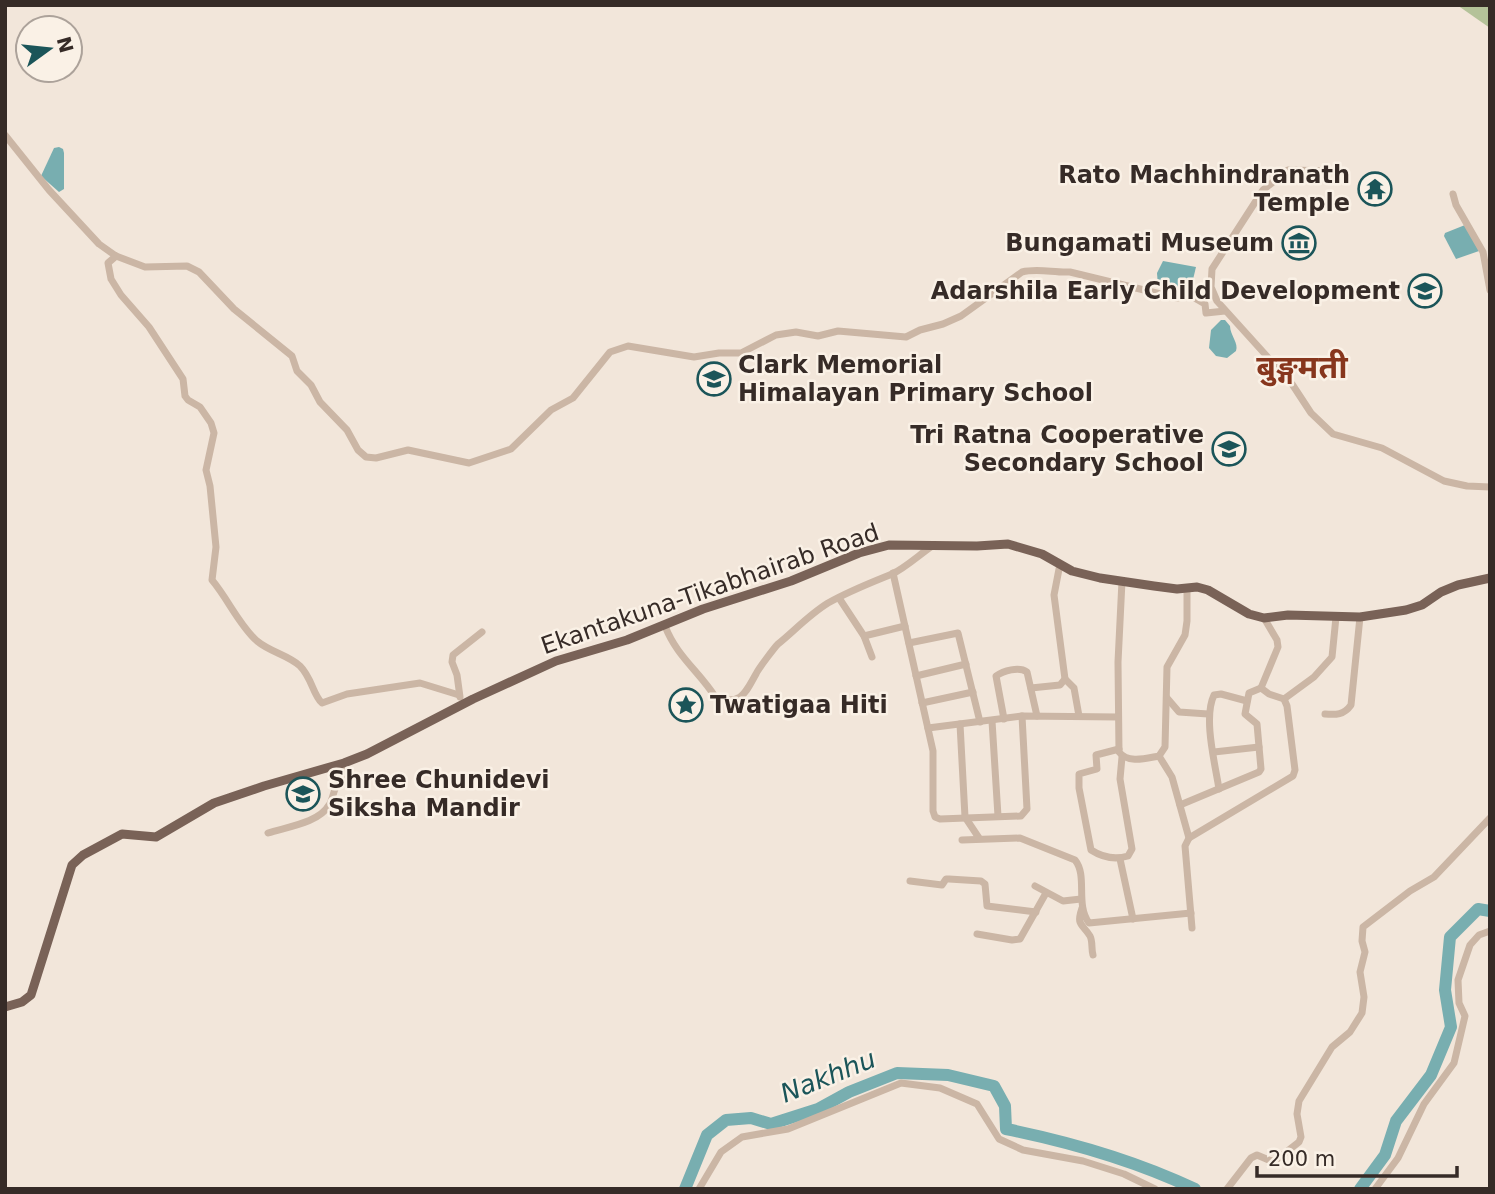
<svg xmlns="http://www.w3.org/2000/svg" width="1495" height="1194" font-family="'DejaVu Sans','Noto Sans Devanagari',sans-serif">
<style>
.green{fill:#b4c299}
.water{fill:#78aeb0}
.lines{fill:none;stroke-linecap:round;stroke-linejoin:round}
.river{stroke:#78aeb0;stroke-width:12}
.minor{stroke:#cbb6a5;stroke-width:7}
.major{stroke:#796257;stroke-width:9}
.labels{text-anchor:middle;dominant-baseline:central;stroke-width:5;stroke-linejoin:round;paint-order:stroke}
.poi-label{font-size:24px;font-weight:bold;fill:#362b27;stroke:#faf1e6;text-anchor:end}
.street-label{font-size:24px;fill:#362b27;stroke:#faf1e6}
.water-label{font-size:26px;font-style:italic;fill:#1b5559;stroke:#faf1e6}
.district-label{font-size:32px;font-weight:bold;fill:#87361d;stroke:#faf1e6}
</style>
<rect width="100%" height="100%" fill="#f2e6da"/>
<!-- green -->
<polygon class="green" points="1457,5 1490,5 1490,28"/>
<!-- water -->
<g class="water">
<polygon points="59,147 63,149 64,153 64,189 59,192 41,176 54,148"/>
<polygon points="1465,225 1479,251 1456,259 1444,236 1445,233"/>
<polygon points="1163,261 1196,267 1189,296 1158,286 1157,273"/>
<path d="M1221 320H1225L1230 326C1230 335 1239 343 1236 351L1227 358 1216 356 1209 348 1211 330Z"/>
</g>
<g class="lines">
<!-- river -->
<g class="river">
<path d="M685 1189 707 1135 726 1120 751 1118 771 1124 818 1109 849 1092 897 1073 948 1075 994 1086 1005 1106 1006 1129C1070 1142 1136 1161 1195 1189"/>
<polyline points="1360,1189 1385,1155 1396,1121 1431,1075 1451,1027 1445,990 1450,937 1478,909 1490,911"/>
</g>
<!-- minor -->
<g class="minor">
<path d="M5 135 49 190 99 244 116 256 145 267 187 266 199 272 234 309 292 356 297 371 311 385 320 402 347 430 358 450 366 457 376 458 408 450 469 463 511 449 551 410 573 398 610 352 628 346 694 357 719 353H741L776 335 796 332 818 336 838 331 906 337 920 330 943 324 961 316 1022 272C1038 268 1054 273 1070 272L1177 298 1191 296 1205 304 1206 313 1225 311"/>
<polyline points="1335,171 1288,170 1263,190 1212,269 1211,287 1217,301 1292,384 1311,413 1333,434 1382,448 1444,481 1467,486 1490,487"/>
<polyline points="1453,194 1456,205 1483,252 1490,290"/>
<path d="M116 256 108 263 111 279 121 295 149 327 183 379 185 396 188 400 200 407 211 423 214 433 206 470 210 486 216 547 212 580C228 599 239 625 257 641 270 652 288 655 300 666 312 678 313 695 322 703L347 694 420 683 459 695"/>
<polyline points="893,573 933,751 933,811 935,817 940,819 1021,816 1027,809 1022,716"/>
<path d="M1122 581 1118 662 1119 752C1128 764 1147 758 1159 756L1165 747 1167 667 1185 635 1187 621V588"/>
<polyline points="839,598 864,636 872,657"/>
<path d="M665 626C677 657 699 671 716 698 742 705 745 693 756 674 758 669 775 647 778 644 794 631 810 614 828 603 849 591 870 583 892 574 905 568 919 555 932 546"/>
<polyline points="864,636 905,626"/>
<polyline points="909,643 958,633 980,722"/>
<polyline points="916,676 966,664"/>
<polyline points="1065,679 1074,688 1079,716"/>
<polyline points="1031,688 1060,685 1065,679 1054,595 1060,564"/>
<polyline points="460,697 457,675 452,662 453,655 482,632"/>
<polyline points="1167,698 1179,712 1208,714"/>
<polyline points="1284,699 1314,677 1332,657 1336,617"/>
<polyline points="922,703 973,692"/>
<path d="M1325 714C1336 715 1344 715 1351 705L1360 617"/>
<path d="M1004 719 996 676C1003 671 1019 666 1027 672L1037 716"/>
<polyline points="992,721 998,816"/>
<polyline points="960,724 965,817 979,838"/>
<polyline points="928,728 1022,716 1118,717"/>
<path d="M1119 749 1096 755 1097 769 1079 774V788L1091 850C1102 857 1115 860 1128 856L1132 849 1120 779 1122 757"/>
<polyline points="1214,752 1259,747"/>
<polyline points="1159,756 1172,777 1189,838 1185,846 1192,928"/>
<path d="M1219 789C1215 763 1203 718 1214 695L1221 694 1247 701"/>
<polyline points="1180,805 1259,772 1261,769 1257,724 1245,714 1249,693 1261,688"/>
<path d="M268 833C286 827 319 823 329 805 332 801 333 794 335 789 340 779 343 775 344 763"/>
<polyline points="1189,838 1293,776 1295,770 1287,706 1284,699 1269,694 1261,688 1278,647 1277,640 1264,618"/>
<path d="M962 840 1020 838 1075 860C1088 876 1075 904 1089 923L1191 913"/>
<polyline points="1120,859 1133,919"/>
<polyline points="910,881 942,885 946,879 949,879 981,881 985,884 987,906 1036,912"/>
<polyline points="1035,886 1063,901 1081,899"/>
<path d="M1082 908C1076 926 1082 923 1090 936 1093 942 1091 948 1093 955"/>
<polyline points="977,934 1012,940 1020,939 1046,893"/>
<polyline points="699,1189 721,1152 742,1137 788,1129 901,1083 940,1088 977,1104 999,1139 1023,1150 1083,1161 1124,1174 1155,1189"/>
<polyline points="1227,1189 1251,1158 1257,1155 1271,1161 1276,1160 1299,1142 1301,1137 1297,1114 1299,1101 1332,1047 1350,1032 1362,1013 1364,997 1360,972 1365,952 1362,941 1363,927 1410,891 1434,877 1490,818"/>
<polyline points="1375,1189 1398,1158 1424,1104 1454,1063 1465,1016 1459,1003 1458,980 1470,945 1479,935 1490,931"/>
</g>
<!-- major -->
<polyline class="major" points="5,1007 22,1002 31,995 72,865 83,855 122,834 156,837 214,803 264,786 344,763 367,754 473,699 556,661 627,640 703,609 791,581 859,553 889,545 977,546 1008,544 1042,554 1072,571 1100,578 1154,586 1177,589 1197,587 1208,590 1249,614 1264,618 1288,615 1360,617 1406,610 1422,605 1441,592 1458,585 1490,578"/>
</g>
<!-- icons -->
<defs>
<symbol id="temple-ring" viewBox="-11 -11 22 22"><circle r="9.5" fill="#faf1e6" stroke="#1b5559" stroke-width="1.5"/><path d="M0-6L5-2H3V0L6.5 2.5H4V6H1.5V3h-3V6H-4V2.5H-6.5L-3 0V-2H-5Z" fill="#1b5559"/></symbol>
<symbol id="museum-ring" viewBox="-11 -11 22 22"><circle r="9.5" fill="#faf1e6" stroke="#1b5559" stroke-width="1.5"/><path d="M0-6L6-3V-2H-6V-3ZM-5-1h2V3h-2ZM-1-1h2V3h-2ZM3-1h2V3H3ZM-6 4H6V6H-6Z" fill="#1b5559"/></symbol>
<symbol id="school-ring" viewBox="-11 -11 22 22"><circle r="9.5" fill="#faf1e6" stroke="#1b5559" stroke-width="1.5"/><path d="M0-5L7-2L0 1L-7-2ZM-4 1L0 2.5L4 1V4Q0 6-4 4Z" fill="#1b5559"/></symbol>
<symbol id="sight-ring" viewBox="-11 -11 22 22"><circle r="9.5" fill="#faf1e6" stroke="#1b5559" stroke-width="1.5"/><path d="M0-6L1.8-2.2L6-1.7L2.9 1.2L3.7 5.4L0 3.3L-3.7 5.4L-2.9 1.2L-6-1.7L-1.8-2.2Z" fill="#1b5559"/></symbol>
</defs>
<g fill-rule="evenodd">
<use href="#temple-ring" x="1356" y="170" width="38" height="38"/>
<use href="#museum-ring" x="1280" y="224" width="38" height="38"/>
<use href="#school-ring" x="1406" y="272" width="38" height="38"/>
<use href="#school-ring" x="695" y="360" width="38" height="38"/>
<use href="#school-ring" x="1210" y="430" width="38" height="38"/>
<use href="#sight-ring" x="667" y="686" width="38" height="38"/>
<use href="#school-ring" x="284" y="775" width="38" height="38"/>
</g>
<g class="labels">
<!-- poi labels -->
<g class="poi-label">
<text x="1350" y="175">Rato Machhindranath<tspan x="1350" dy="28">Temple</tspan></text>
<text x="1274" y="243">Bungamati Museum</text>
<text x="1400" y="291">Adarshila Early Child Development</text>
<text x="738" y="365" text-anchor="start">Clark Memorial<tspan x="738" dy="28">Himalayan Primary School</tspan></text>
<text x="1204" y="435">Tri Ratna Cooperative<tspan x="1204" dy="28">Secondary School</tspan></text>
<text x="710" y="705" text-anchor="start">Twatigaa Hiti</text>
<text x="328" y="780" text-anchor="start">Shree Chunidevi<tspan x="328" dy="28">Siksha Mandir</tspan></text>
</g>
<!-- street labels -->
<g class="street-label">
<text transform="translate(710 589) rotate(-19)">Ekantakuna-Tikabhairab Road</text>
</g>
<!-- water labels -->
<g class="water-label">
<text transform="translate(828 1076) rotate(-22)">Nakhhu</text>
</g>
<!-- district labels -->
<g class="district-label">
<text x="1302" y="367">बुङ्गमती</text>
</g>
</g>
<!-- border -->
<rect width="1495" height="1194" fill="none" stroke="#362b27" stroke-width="14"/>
<!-- north arrow -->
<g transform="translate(49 49) rotate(75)"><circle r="33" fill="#faf1e6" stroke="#aca29a" stroke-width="2"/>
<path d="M0-5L12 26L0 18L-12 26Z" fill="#1b5559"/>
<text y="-10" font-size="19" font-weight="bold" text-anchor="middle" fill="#362b27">N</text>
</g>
<!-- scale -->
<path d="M1257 1166v10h200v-10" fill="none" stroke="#362b27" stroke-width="3.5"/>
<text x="1268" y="1166" font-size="21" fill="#362b27" stroke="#faf1e6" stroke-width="5" paint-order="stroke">200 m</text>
</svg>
